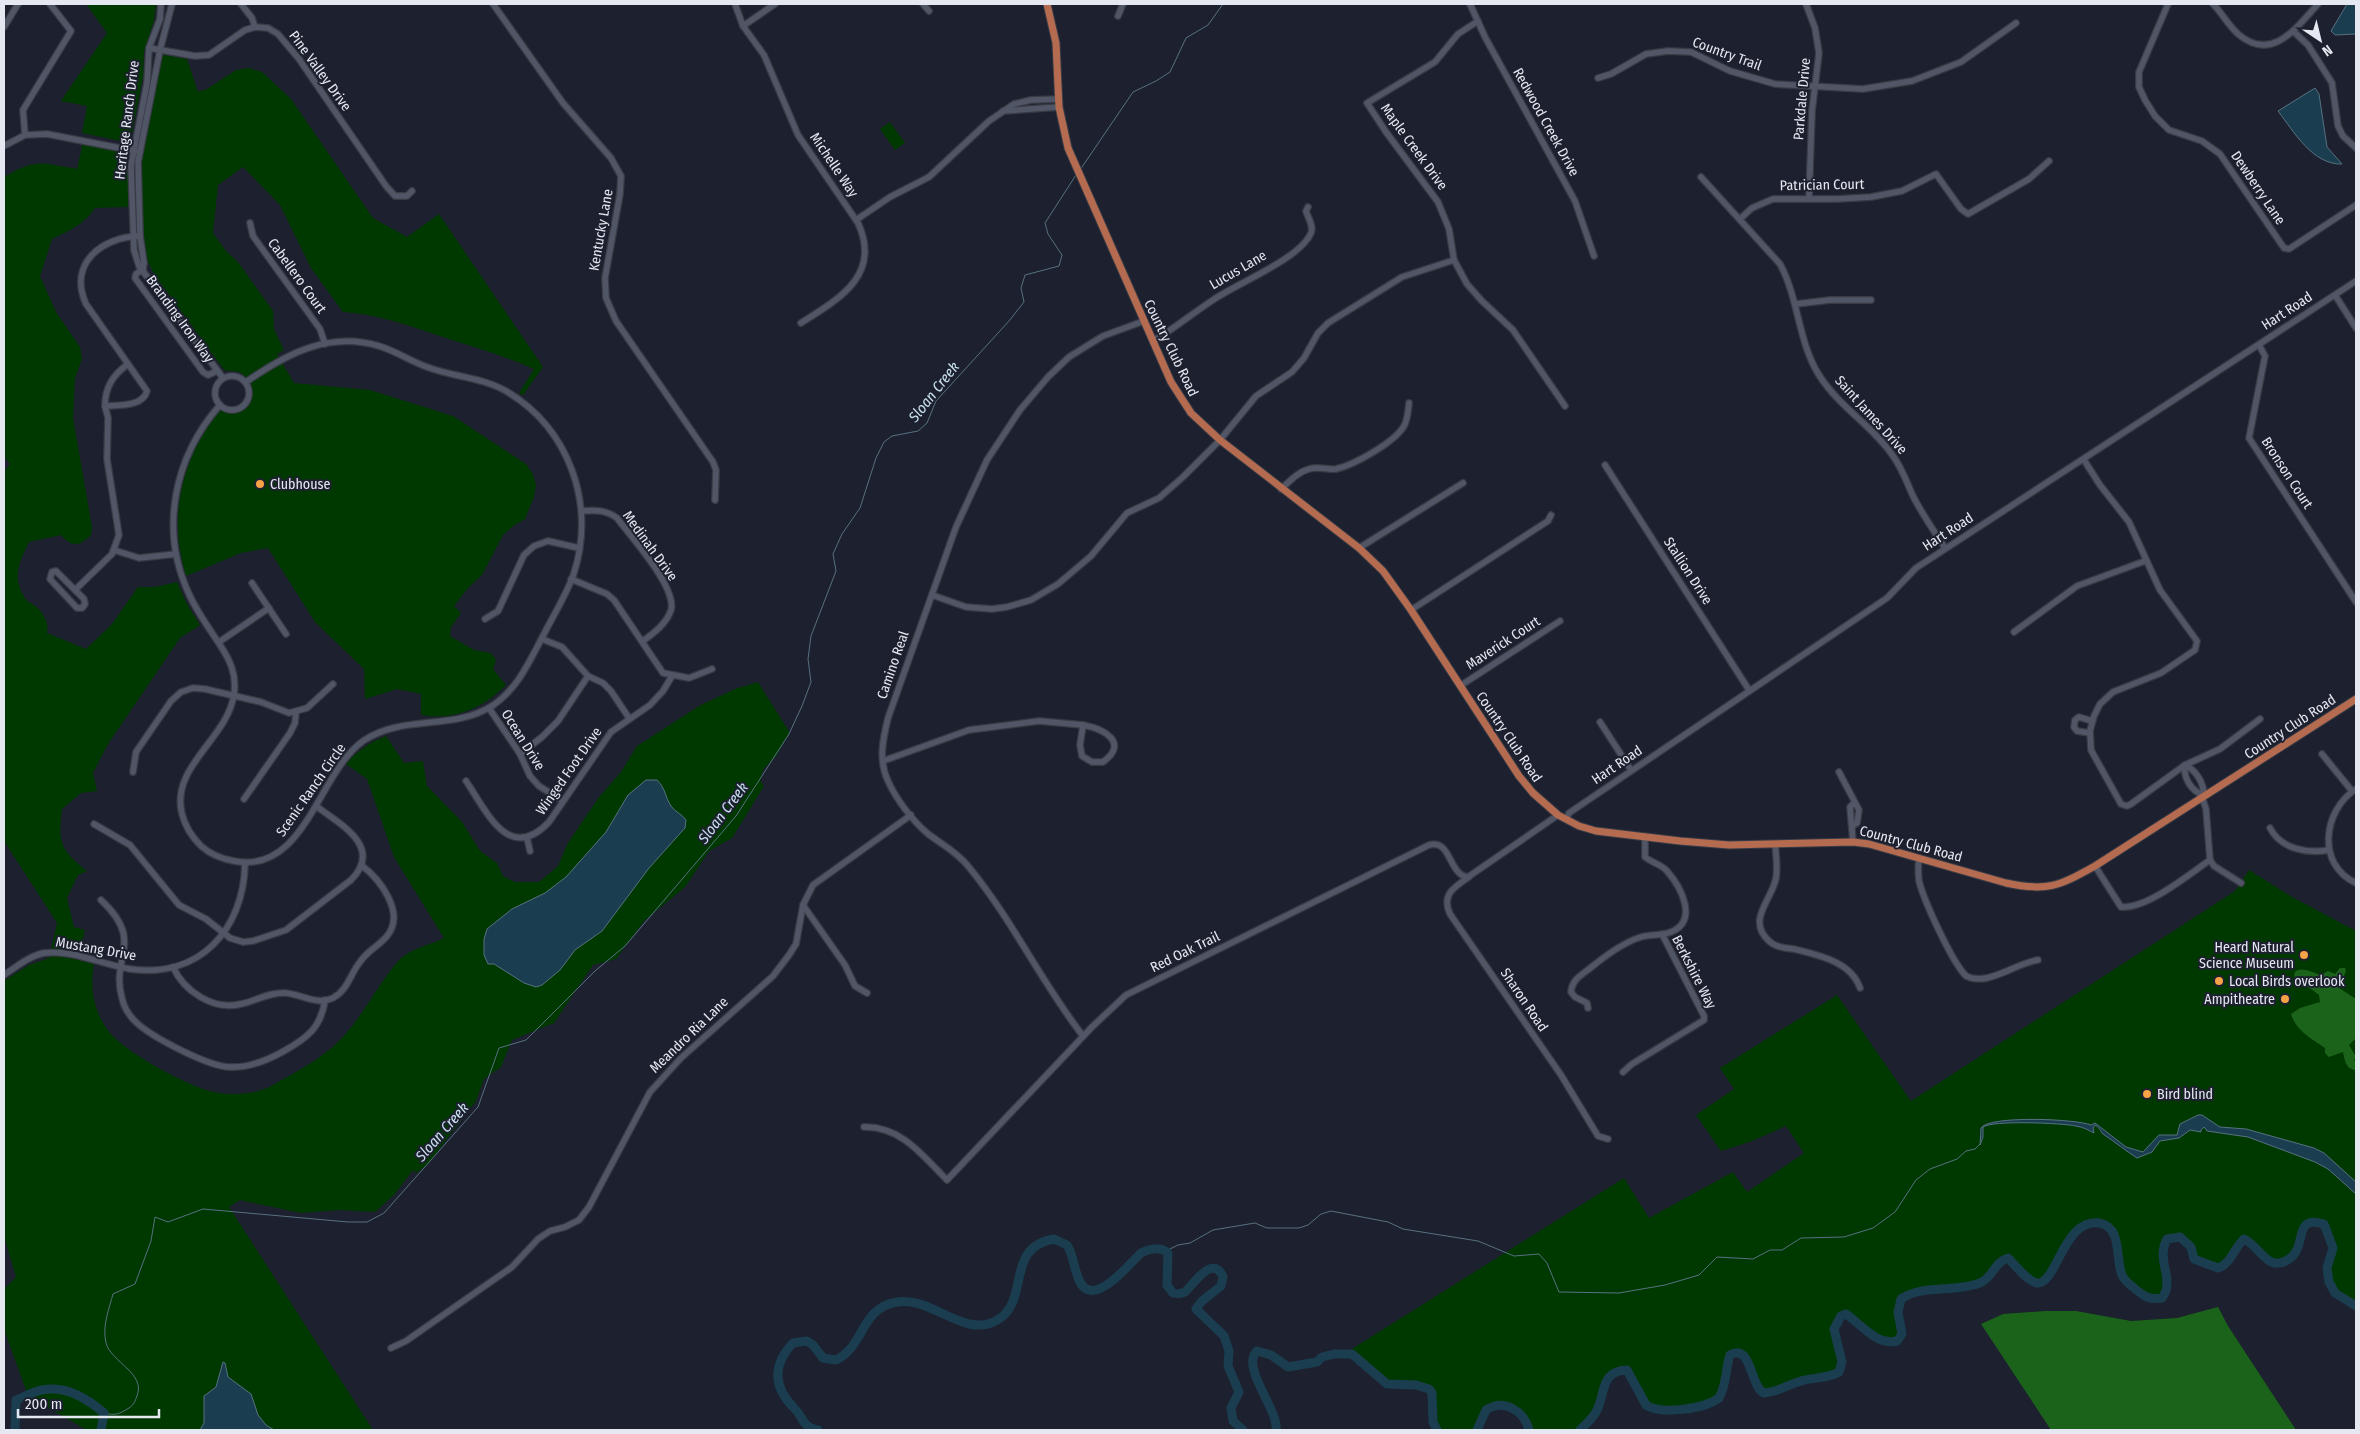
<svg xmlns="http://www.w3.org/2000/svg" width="2360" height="1434" font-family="'Fira Sans Condensed',sans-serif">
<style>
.green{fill:#003900}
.forest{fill:#1b631a}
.water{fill:#1a3e4f;stroke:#577180}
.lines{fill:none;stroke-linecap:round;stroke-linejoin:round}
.stream{stroke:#577180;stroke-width:1}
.river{stroke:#1a3e4f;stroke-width:9}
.minor-casing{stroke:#383b46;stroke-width:8}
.major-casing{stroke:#383b46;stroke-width:9}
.minor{stroke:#515666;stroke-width:5.5}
.major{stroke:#b46b4f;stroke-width:7}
.poi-dot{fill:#f6a247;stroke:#1d202e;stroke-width:2}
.labels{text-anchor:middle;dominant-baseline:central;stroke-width:4;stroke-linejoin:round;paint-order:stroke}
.street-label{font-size:14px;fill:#e5e8f1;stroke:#1d202e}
.poi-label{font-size:14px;fill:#e5e8f1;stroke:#1d202e;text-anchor:start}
.water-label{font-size:15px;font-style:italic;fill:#c9e1ef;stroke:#1d202e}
</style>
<rect width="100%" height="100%" fill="#1d202e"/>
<!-- green -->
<g class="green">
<polygon points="86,4 156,4 154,21 144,51 143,77 130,143 82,133 87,106 61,101 107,33"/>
<path d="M165 55 187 59 198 92 207 89 236 70 249 68 262 72 291 99 373 218 407 237 439 214 543 367 523 395 519 393 534 369C505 356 474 347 443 337 409 326 379 314 343 312L311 268 280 205 243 167 218 185 213 233 226 251 238 262 273 311 274 329 284 350 277 354 294 383 370 390 453 416 526 464 533 474 536 485 534 497 525 519 513 526 503 535 482 575 468 588 454 606 461 613 451 627 450 636 474 650 491 653 496 660 493 669 506 685C484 708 453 721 421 715V694L397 689 365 699 364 669 315 622 268 548 241 553 186 576C168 516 181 461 218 412 225 408 232 414 240 411 256 403 254 379 239 372 233 370 228 372 224 370L154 274 145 256 143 242 141 162 161 57Z"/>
<polygon points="890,122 905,143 895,150 880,129"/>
<path d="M83 142 126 151 128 155V207L95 208C85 224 69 231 52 239L40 276 56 312 80 347 82 359 75 378 73 418 92 527 91 535C80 546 72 548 61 535L29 542C19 562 11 580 27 601 39 606 50 620 47 633L86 649 112 624 138 587H156L177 582 187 604 200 625 180 638 108 744 93 773 97 791 81 793 62 809C58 842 60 850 87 871L78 875 67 898 74 927 85 930 80 952 76 951 74 959 94 964C90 987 93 1009 107 1029 122 1051 184 1084 210 1091 228 1096 256 1095 273 1085 295 1072 322 1059 341 1039 364 1015 378 983 400 959 412 948 430 945 444 938L394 857 367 779 346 764C357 751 370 742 386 736L404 763 423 761 427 786 462 822 480 851 497 863 503 876 515 882H539L558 866 568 843 599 797 621 772 637 746 699 706 735 689 758 682 790 733C784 740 782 748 777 755 769 765 760 767 761 782L764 786 732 838 709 851 685 887 644 921 616 959 593 965 554 1023 512 1040 501 1067 484 1079 476 1101 427 1165 416 1173 413 1170 394 1195 375 1212 339 1210 301 1213 240 1200 229 1207 373 1430H87L28 1396 4 1329V1289L16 1277 4 1236V981L29 965 49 958 57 923 4 841V472L10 464 4 456V177C37 158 41 163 77 169Z"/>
<path d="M2249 870 2292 897 2356 931V1306L2335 1293 2330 1281 2328 1268 2334 1248 2325 1224C2290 1212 2309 1250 2286 1260 2281 1262 2276 1263 2271 1261 2259 1257 2256 1244 2244 1239 2234 1247 2230 1264 2218 1268L2195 1258 2191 1247 2180 1237 2167 1239C2155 1261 2175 1279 2162 1297 2151 1299 2146 1298 2138 1290 2132 1285 2125 1282 2122 1274 2115 1259 2123 1225 2099 1223 2061 1218 2065 1276 2037 1282L2030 1278 2008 1258C1992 1262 1993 1278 1980 1283 1954 1292 1923 1283 1900 1298L1897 1312 1902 1335C1893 1358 1856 1320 1847 1313L1841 1316 1833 1329 1839 1351 1840 1362 1838 1371C1827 1378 1815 1377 1803 1379 1789 1382 1781 1390 1765 1393 1749 1386 1754 1361 1739 1352L1729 1355 1725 1382 1718 1398C1703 1408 1662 1414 1646 1404L1627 1369C1603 1370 1604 1392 1596 1409 1593 1417 1584 1424 1578 1430H1529C1526 1414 1503 1393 1487 1409 1482 1414 1479 1423 1476 1430H1438L1432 1415 1433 1393C1419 1378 1404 1390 1388 1383 1372 1376 1363 1355 1347 1352L1624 1178 1649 1218 1733 1172 1747 1192 1804 1153 1786 1126 1752 1141 1721 1151 1696 1115 1734 1089 1720 1068 1837 995 1911 1101 2235 891Z"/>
</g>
<!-- forest -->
<g class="forest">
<path d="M2340 968H2345L2346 971 2339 988 2356 999V1038L2349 1045 2356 1057 2354 1060 2356 1063 2355 1070C2346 1069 2345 1061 2343 1052L2329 1057 2325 1053V1048C2311 1038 2297 1032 2291 1014L2300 1008 2320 1002 2319 995C2311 988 2300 984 2294 976L2295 972C2303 966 2312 973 2321 975L2328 971 2335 974Z"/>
<polygon points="2218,1307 2228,1326 2296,1430 2051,1430 1981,1324 2003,1314 2045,1311 2076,1311 2131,1321 2177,1318"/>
</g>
<!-- water -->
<g class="water">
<polygon points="2347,4 2356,4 2356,34 2335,35 2331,31"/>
<path d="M2315 88 2319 94 2327 147 2342 164C2313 165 2294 132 2278 111Z"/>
<path d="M646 780H657C666 789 665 797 671 806 675 812 682 814 686 820L685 828 649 868 602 931 575 950 560 970 542 985 536 987 524 983 494 964H488L484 955V939L487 929 512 909 545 893 566 877 606 832 628 795Z"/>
<path d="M2198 1115H2202L2220 1127 2246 1129 2314 1148 2324 1153 2356 1182V1194L2328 1169 2315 1162 2248 1137 2207 1131 2204 1127 2201 1130V1132L2190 1130 2179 1138 2160 1141 2152 1152 2137 1158C2126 1151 2115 1142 2103 1134 2100 1131 2100 1128 2095 1125L2093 1128 2094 1133C2088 1130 2083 1127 2076 1126 2061 1123 1993 1120 1983 1127V1137L1980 1145 1981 1128C1989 1115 2077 1119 2091 1125L2095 1123 2126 1147 2143 1152 2159 1135H2177L2180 1124Z"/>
<polygon points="223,1362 225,1363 228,1377 251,1394 258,1415 266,1425 274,1430 200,1430 204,1423 204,1396 216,1387"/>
</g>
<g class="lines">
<!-- stream -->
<g class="stream">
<polyline points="1080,170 1133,92 1156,81 1170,72 1186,38 1208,25 1223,4"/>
<polyline points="1166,1251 1178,1245 1190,1243 1213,1230 1255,1223 1267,1228 1299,1228 1308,1225 1321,1214 1331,1211 1388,1222 1403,1229 1478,1241 1514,1256 1539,1254 1547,1263 1559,1292 1619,1293 1665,1285 1699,1275 1717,1257 1753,1259 1770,1250 1782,1250 1801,1238 1844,1237 1873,1228 1895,1212 1916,1180 1930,1169 1957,1159 1966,1151 1975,1149 1980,1144"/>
<path d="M104 1413C116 1416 119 1414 129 1408 134 1405 135 1401 137 1396 146 1373 111 1362 106 1343 102 1326 109 1309 113 1294L135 1284 151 1241 155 1217 168 1222 203 1209 348 1222H367L384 1213 478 1107 499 1048 526 1040 595 971 625 946 736 816 789 734 802 706 811 682 808 659 811 636 836 571 833 554 842 534 860 508 876 458 884 442 892 436 918 431 927 423 936 401 1009 321 1024 302 1021 288 1025 275 1059 266 1062 255 1048 234 1045 223 1076 175"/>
</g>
<!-- river -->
<g class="river">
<path d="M15 1430 16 1400C24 1397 34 1391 42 1390 65 1385 88 1399 104 1413L101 1430"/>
<path d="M818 1430C800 1426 805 1418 794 1408 773 1387 772 1365 793 1343L807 1341 813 1345 823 1358 836 1360C865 1346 860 1308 897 1302 933 1296 965 1341 999 1319 1030 1299 1005 1247 1054 1239L1067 1245C1074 1256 1074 1271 1080 1282 1094 1309 1130 1263 1141 1253 1150 1248 1161 1247 1168 1253L1167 1285 1173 1293C1177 1294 1181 1294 1185 1292 1193 1285 1213 1253 1223 1277L1221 1286 1202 1301 1196 1309 1224 1336 1229 1351 1228 1366 1239 1392 1231 1408 1233 1421 1243 1430"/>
<path d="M1276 1430C1279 1410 1240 1367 1257 1351L1271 1355 1288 1367 1317 1362 1322 1357 1334 1354H1352L1387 1384 1416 1385 1429 1389 1432 1393 1433 1422 1437 1430"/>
<path d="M1477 1430 1486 1410C1504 1398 1524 1411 1529 1430"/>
<path d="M1580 1430C1585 1425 1592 1419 1596 1412 1606 1395 1599 1371 1627 1370L1646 1405C1661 1415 1704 1409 1719 1398 1727 1384 1725 1370 1730 1355 1752 1343 1750 1387 1764 1393 1778 1392 1787 1385 1801 1381 1813 1377 1827 1379 1839 1372L1842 1362 1834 1329 1841 1316 1846 1314C1861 1324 1876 1346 1897 1341L1902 1334 1898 1312 1901 1299C1923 1284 1954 1293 1980 1283 1993 1278 1994 1262 2008 1258 2015 1265 2027 1281 2037 1283 2057 1285 2063 1218 2099 1223 2123 1227 2115 1259 2122 1275 2125 1282 2130 1284 2135 1289 2145 1297 2150 1300 2162 1298 2176 1279 2155 1261 2167 1239L2180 1237 2191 1247 2194 1259 2218 1268C2231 1264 2234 1248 2244 1239 2260 1246 2268 1274 2289 1259 2308 1247 2292 1214 2324 1224L2333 1248 2327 1268 2329 1282 2335 1293 2356 1306"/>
</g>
<defs>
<g id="minor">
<polyline points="161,4 160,19 149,48 147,83 131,166 134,250 139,266 223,378"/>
<polyline points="241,4 252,18 255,27"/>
<polyline points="493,4 563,103 611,158 621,176 620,194 605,278 606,298 616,321 713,462 716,470 715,500"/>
<path d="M735 4 743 26 764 55 798 135 858 223C882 275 839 299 801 323"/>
<polyline points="923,4 929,11"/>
<polyline points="1470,4 1485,37 1575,201 1594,256"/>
<polyline points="1806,4 1815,28 1819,53 1812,111 1809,198"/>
<polyline points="2168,4 2139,72 2139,87 2145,100 2155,116 2169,130 2202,141 2220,154 2284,248 2289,249 2356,205"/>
<path d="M2213 4C2222 13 2228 25 2238 34 2272 63 2296 28 2318 4"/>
<polyline points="1118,16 1123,4"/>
<polyline points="1478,21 1458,34 1435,62 1367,103 1386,132 1438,202 1449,229 1454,260 1467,284 1482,301 1513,330 1565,406"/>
<polyline points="743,26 775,4"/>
<polyline points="4,27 18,4"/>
<polyline points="2293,31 2308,45 2332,83 2338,126 2343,136 2356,148"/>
<polyline points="149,48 195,56 209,55 245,30 255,27 268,28 278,34 299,59 386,186 395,196 407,196 412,191"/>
<polyline points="1598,78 1611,74 1646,54 1668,51 1691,52 1730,71 1775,84 1863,89 1912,81 1961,62 2016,23"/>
<polyline points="1003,111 1059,107"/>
<polyline points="25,135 23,110 71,31 50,4"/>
<polyline points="4,146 25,135 47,134 135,151"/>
<path d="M1701 177 1780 264C1799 299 1798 342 1819 375 1839 407 1873 426 1893 456 1902 468 1907 483 1913 496 1922 514 1934 531 1945 548"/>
<polyline points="1740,219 1752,208 1773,199 1837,199 1871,197 1902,191 1936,174 1961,209 1968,214 2029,179 2049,161"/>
<polyline points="856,220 890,197 929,177 989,121 1014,104 1031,100 1059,99"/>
<polyline points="250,223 253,236 320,329 325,344"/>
<polyline points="143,269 144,263 140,236 138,162 160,50 172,4"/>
<polyline points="143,269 136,274 135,278 203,372 208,375 217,371"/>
<polyline points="2335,295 2356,328"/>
<polyline points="1796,304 1830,300 1871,300"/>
<path d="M1153 341C1174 329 1193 313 1213 300 1237 283 1300 259 1311 233 1314 226 1308 218 1306 211L1308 207"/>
<polyline points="2259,345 2265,356 2249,438 2356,602"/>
<circle cx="232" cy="393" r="17"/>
<path d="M220 405C174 457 159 530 189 594 197 612 209 628 220 645 230 660 237 675 234 694 228 739 170 766 182 814 185 826 192 837 201 846 210 854 222 859 234 861 305 875 318 773 363 741 403 714 452 731 492 706 518 689 530 660 544 634 554 614 567 594 574 573 596 504 569 428 506 391 481 377 453 377 427 367 410 361 396 351 379 346 329 331 286 354 246 382"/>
<path d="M105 406C105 387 113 375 128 364"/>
<polyline points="2084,460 2100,485 2129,522 2160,590 2197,641 2195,650 2161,673 2113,692 2100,704 2094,716 2090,731 2091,750 2121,804 2127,806 2131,804 2185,765 2220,749 2260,719"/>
<polyline points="1605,465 1749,690"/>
<path d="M1281 489C1290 481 1298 472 1309 469 1318 466 1328 470 1336 469 1354 465 1395 442 1404 426 1408 419 1408 411 1409 403"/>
<path d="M582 511C596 510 606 510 617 518 631 537 677 587 671 610 667 623 654 633 643 641"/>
<polyline points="1359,548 1463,483"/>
<polyline points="114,550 139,558 176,554"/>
<polygon points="56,571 84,599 85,604 82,608 77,608 50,579 52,572"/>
<polyline points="571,579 607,594 614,600 663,673 689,678 712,669"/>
<polyline points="252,583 286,634"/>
<path d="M75 590 112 554 119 535 107 459 108 418 105 406C118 405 143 407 147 391L86 304C68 264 101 237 140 236"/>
<polyline points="932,595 966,607 992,609 1007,607 1031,600 1058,584 1091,556 1127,513 1159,498 1183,477 1220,440 1256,396 1292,372 1304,358 1318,333 1328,323 1402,277 1454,260"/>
<polyline points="1411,610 1548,521 1551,515"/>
<polyline points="485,619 498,611 524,555 534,546 548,541 579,548"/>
<polyline points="2014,632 2077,586 2145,561"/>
<polyline points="542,639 562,647 588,676 603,683 611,691 629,718"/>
<polyline points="219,642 269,608"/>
<polyline points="1460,686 1560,621"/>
<polyline points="489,708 520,754 530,776 539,786 563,801"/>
<polyline points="1600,722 1631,770"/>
<path d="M1083 725C1105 729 1129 743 1103 762H1092L1082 756 1080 745Z"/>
<polyline points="2090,733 2077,731 2074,727 2075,720 2079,717 2092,721"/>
<polyline points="520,754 542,737 558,721 588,676"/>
<polyline points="2322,754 2352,791"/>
<polyline points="883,761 969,730 1039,721 1083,725"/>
<path d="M2185 765C2196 770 2204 783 2204 796 2192 791 2183 779 2185 765Z"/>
<polyline points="133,772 136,752 171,701 181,692 193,688 205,689 261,702 289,713 307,708 333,684"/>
<polyline points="1839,772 1859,810 1857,823 1852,826"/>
<path d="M466 781C487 812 509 864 549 822L611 732 650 705 663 691 672 676"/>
<path d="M2356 789C2323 810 2316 865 2356 883"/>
<polyline points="2202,797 2206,809 2210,860 2214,866 2241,883"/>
<polyline points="244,799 290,733 295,723 296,712"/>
<polyline points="1566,819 1569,813 1887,598 1916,568 2356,281"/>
<path d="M94 824 130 845 179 905 206 919 230 938 243 942 253 941 286 930 351 880C384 847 340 824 316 806"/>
<path d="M2270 828C2281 849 2307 854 2329 850"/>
<polyline points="527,838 530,851"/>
<polyline points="1853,842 1850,807 1854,803"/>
<path d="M1775 844C1776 855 1778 867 1776 878 1772 900 1746 920 1769 941 1775 947 1785 948 1794 949 1817 955 1851 961 1860 988"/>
<path d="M1919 858C1918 866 1918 873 1919 881 1924 901 1952 962 1966 976 1988 987 2015 963 2038 960"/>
<path d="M2095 866 2121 907C2147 909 2188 875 2210 860"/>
<path d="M1469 877C1454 887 1441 895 1450 914L1561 1075 1598 1136 1608 1139"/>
<path d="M101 900C146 942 110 957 122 998 124 1008 130 1017 138 1024 154 1038 209 1067 230 1067 249 1068 268 1060 284 1051 307 1038 321 1028 325 1000"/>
<polyline points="803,905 845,965 855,986 867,993"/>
<path d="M173 967C184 991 213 1011 241 1004 256 1001 269 992 285 993 302 994 316 1006 333 998 348 990 350 974 360 962 367 951 379 946 387 936 406 913 380 879 361 865"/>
<path d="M4 975C16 967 29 956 44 953 72 949 103 965 130 969 200 979 244 929 245 863"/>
<path d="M1588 1008 1587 1003 1575 997 1571 992C1572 980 1580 976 1589 969 1604 957 1622 943 1641 937 1650 934 1661 936 1671 932 1699 921 1681 887 1667 871 1661 864 1652 863 1645 857V838"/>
<path d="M1083 1036C1041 982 1012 919 968 866 957 852 941 844 927 833 912 820 896 799 888 781 878 760 883 739 888 718L956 527 987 460 1020 410 1048 377 1069 357 1103 336 1144 321"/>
<polyline points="1623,1072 1632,1064 1704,1020 1704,1016 1662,934"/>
<path d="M864 1127C901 1126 923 1156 947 1180L1092 1027 1126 995 1429 845C1451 838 1449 876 1468 877L1558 815"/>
<polyline points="391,1348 406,1341 512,1267 538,1239 550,1231 565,1227 579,1220 589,1207 650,1092 681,1058 773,976 789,955 796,944 803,905 813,885 911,815"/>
</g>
<path id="major" d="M1047 4 1056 43 1059 107 1068 148 1171 382 1191 413 1220 440 1359 548 1383 571 1411 610 1519 776 1533 793 1558 815 1579 826 1596 831 1680 841 1729 845 1853 842 1869 844 2006 883C2047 892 2059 886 2095 866L2356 699"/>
</defs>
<!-- minor casing -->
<use href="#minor" class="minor-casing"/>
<!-- major casing -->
<use href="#major" class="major-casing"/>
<!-- minor -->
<use href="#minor" class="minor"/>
<!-- major -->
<use href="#major" class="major"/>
</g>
<!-- markers -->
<g class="poi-dot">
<circle cx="260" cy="484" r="5"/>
<circle cx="2304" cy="955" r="5"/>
<circle cx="2219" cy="981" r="5"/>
<circle cx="2285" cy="999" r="5"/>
<circle cx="2147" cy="1094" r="5"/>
</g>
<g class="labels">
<!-- street labels -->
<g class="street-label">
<text transform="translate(1727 54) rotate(20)">Country Trail</text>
<text transform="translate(320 71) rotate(54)">Pine Valley Drive</text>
<text transform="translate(1802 99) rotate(-85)">Parkdale Drive</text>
<text transform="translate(127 120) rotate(-83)">Heritage Ranch Drive</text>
<text transform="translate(1546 122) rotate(61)">Redwood Creek Drive</text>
<text transform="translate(1414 147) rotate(54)">Maple Creek Drive</text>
<text transform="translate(834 165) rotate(56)">Michelle Way</text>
<text transform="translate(1822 185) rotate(-1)">Patrician Court</text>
<text transform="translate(2258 188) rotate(56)">Dewberry Lane</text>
<text transform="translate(601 230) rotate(-80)">Kentucky Lane</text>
<text transform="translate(1238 270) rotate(-30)">Lucus Lane</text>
<text transform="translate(297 276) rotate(54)">Cabellero Court</text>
<text transform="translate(2287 311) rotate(-33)">Hart Road</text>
<text transform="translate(180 319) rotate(54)">Branding Iron Way</text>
<text transform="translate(1171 348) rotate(64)">Country Club Road</text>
<text transform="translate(1871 415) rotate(48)">Saint James Drive</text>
<text transform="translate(2287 473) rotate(57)">Bronson Court</text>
<text transform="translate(1948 532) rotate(-33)">Hart Road</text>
<text transform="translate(650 546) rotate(54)">Medinah Drive</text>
<text transform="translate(1688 571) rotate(57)">Stallion Drive</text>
<text transform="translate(1503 643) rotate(-33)">Maverick Court</text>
<text transform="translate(893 665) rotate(-71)">Camino Real</text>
<text transform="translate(2290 727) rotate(-33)">Country Club Road</text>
<text transform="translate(1509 737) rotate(56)">Country Club Road</text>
<text transform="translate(523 740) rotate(58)">Ocean Drive</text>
<text transform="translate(1617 765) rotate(-34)">Hart Road</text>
<text transform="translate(569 771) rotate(-55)">Winged Foot Drive</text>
<text transform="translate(311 790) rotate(-55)">Scenic Ranch Circle</text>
<text transform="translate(1911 844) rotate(15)">Country Club Road</text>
<text transform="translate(96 949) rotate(10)">Mustang Drive</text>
<text transform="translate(1185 952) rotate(-26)">Red Oak Trail</text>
<text transform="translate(1694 972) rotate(63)">Berkshire Way</text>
<text transform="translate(1524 1000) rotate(56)">Sharon Road</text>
<text transform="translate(689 1035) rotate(-44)">Meandro Ria Lane</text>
</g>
<!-- poi labels -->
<g class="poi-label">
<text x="270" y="484">Clubhouse</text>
<text x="2294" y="947" text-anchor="end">Heard Natural<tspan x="2294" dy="16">Science Museum</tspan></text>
<text x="2229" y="981">Local Birds overlook</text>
<text x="2275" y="999" text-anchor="end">Ampitheatre</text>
<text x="2157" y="1094">Bird blind</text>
</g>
<!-- water labels -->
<g class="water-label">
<text transform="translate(934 392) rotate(-52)">Sloan Creek</text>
<text transform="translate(723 813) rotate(-53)">Sloan Creek</text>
<text transform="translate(442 1132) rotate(-49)">Sloan Creek</text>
</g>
</g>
<!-- border -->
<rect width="2360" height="1434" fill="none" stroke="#e5e8f1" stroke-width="10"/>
<!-- north arrow -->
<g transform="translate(2320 40) rotate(145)" stroke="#1d202e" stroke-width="4" paint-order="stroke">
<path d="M0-4L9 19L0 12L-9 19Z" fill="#e5e8f1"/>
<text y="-8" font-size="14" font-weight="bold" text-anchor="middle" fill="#e5e8f1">N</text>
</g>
<!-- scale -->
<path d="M18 1409v8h141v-8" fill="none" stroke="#e5e8f1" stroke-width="2.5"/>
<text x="25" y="1409" font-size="15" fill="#e5e8f1" stroke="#1d202e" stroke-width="4" paint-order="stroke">200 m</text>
</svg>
